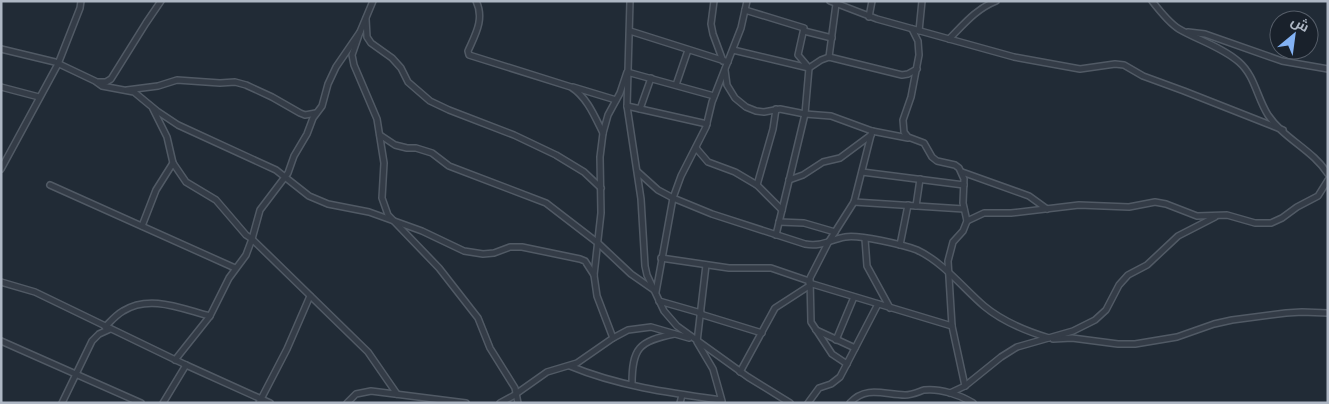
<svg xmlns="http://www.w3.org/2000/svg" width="1329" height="404" font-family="Arial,Cairo,sans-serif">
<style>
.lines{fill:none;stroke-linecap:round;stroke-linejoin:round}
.minor-casing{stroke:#515a65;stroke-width:8}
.minor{stroke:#343c47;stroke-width:5}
</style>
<rect width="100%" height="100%" fill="#212b36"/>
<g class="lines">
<defs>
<g id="minor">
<path d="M476 1C485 19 475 35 468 51L469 55 571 87C587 97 595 117 603 133"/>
<polyline points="630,1 627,106 641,199 645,266 647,275 664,311 677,326 748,377 790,403"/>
<polyline points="714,1 711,24 713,34 723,61"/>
<polyline points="830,1 877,19 1014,57 1080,69 1115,64 1124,65 1143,76 1184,91 1283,130"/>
<path d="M1152 1C1159 10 1169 23 1179 29 1198 40 1222 47 1239 62 1255 76 1257 98 1268 115 1284 139 1313 150 1328 174"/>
<polyline points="745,10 804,28 798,55 809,68 805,114 776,235"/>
<polyline points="869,17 872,1"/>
<polyline points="366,19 367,37 371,43 392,58 401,68 408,82 430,101 449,110 514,135 556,155 584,172 601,188"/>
<polyline points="912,29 918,41 919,55 911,97 903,120 904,132 908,137 924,143 932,157 937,161 955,165 959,168 964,179 963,203 967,221 963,231 953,242 948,261 952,326 965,386"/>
<polyline points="630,31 728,62"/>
<polyline points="804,31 832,38"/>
<polyline points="919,31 922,1"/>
<polyline points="360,32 352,55 354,65 377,119 384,163 382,198 388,215 439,268 478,318 490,348 515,388 518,403"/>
<polyline points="1188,32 1205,34 1282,61 1328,69"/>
<path d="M949 39C964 24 976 9 996 1"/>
<polyline points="1,49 55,62 95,81 102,86 134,92 157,111 178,125 276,170 309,196 328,204 369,212 422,231 464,251 483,254 494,253 510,247 522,247 580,259 585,261 594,275"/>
<polyline points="733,50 809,68 821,60 829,57 902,75 908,74 917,69"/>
<polyline points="829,57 836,4"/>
<polyline points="725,70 727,85 735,98 746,107 756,111 764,112 780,109 805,114 831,116 872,131 908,138"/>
<polyline points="98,82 106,82 111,79 146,23 161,1"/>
<polyline points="676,85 688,50"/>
<polyline points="1,87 39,97"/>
<polyline points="573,87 616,100"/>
<polyline points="127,90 158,86 177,80 220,83 235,82 246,85 272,97 300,113 305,115 316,113"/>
<polyline points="627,106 707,124"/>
<polyline points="153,109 167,137 173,163 186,182 216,200 246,235 252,239 368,352 397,394"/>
<polyline points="640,109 651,78"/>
<polyline points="380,135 395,145 407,148 416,148 432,153 449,166 546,203 598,243 631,274 654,290"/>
<polyline points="696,148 708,162 735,172 757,185 782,210"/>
<polyline points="1,169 58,64 80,8 81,1"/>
<path d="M638 172 658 190 673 198 712 214 805 244C822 247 829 240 845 237 858 234 904 245 917 250 943 262 963 288 984 306 1003 322 1026 331 1049 338"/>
<polyline points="862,172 964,185"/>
<polyline points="962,172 1029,196 1047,209"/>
<polyline points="789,180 803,175 823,162 840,158 871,135"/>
<polyline points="50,185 235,268"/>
<polyline points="757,185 773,129 776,109"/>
<polyline points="854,202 964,209"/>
<polyline points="916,206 920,179"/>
<polyline points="967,221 984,213 1011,213 1079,205 1129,207 1155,202 1166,204 1197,216 1227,215 1255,223 1271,223 1282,218 1297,207 1318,196 1328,180"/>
<polyline points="779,222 804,223 835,232"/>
<polyline points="142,226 156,190 173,163"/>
<polyline points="865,239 867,266 890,308"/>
<polyline points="900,245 908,205"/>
<polyline points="661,258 729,268 771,268 809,281"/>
<polyline points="706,265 697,342 713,369 722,401"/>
<polyline points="1,282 35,292 186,365 270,403"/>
<polyline points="809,283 952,326"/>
<polyline points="656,292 673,198 681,176 706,127 712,102 741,28 747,1"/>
<polyline points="659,301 701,313"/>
<polyline points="700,314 762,333"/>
<path d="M105 327C111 321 116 315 123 311 150 294 182 309 210 316"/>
<polyline points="816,330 855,348"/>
<polyline points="613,338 597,296 594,275 601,213 600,157 603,133 608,115 620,93 627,72 714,96"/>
<polyline points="1053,339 1072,338 1118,344 1135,344 1177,337 1214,324 1232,320 1286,313 1302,312 1328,313"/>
<polyline points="836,340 854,297"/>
<polyline points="1,341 141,403"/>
<polyline points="175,360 210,316 229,278 246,255 252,239 260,210 288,173 294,156 307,134 313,118 322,106 328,84 336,67 360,32 373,1"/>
<polyline points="847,364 832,354 811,322 810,278 828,243 854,202 872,131"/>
<path d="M570 366C618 386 670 393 721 400"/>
<polyline points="740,372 775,308 809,286"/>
<path d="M632 384C632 348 639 341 674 334"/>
<polyline points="950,393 965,386 1001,357 1017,347 1073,331 1095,320 1106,310 1119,285 1128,275 1147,265 1178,236 1215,217"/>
<polyline points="62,403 92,341 99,334 110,329"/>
<polyline points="163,403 186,365"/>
<polyline points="259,403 287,349 310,296"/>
<polyline points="347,403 356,394 371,391 466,403"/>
<polyline points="500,403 513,396 547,372 577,363 613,338 628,330 651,327 689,338"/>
<polyline points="680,403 682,395"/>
<polyline points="808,403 819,388 831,384 840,377 878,304"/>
<path d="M850 403C866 385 885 395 905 395 912 395 918 392 924 390 940 388 960 395 973 403"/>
</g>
</defs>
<!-- minor casing -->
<use href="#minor" class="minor-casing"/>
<!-- minor -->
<use href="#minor" class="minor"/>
</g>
<!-- border -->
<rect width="1329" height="404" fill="none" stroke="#aeb7c4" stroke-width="5"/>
<!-- north arrow -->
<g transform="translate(1294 35) rotate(29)"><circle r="24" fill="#19212b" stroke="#555d68"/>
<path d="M0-4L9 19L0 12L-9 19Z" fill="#83b2f4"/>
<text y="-8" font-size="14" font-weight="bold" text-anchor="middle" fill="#aeb7c4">ش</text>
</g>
</svg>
